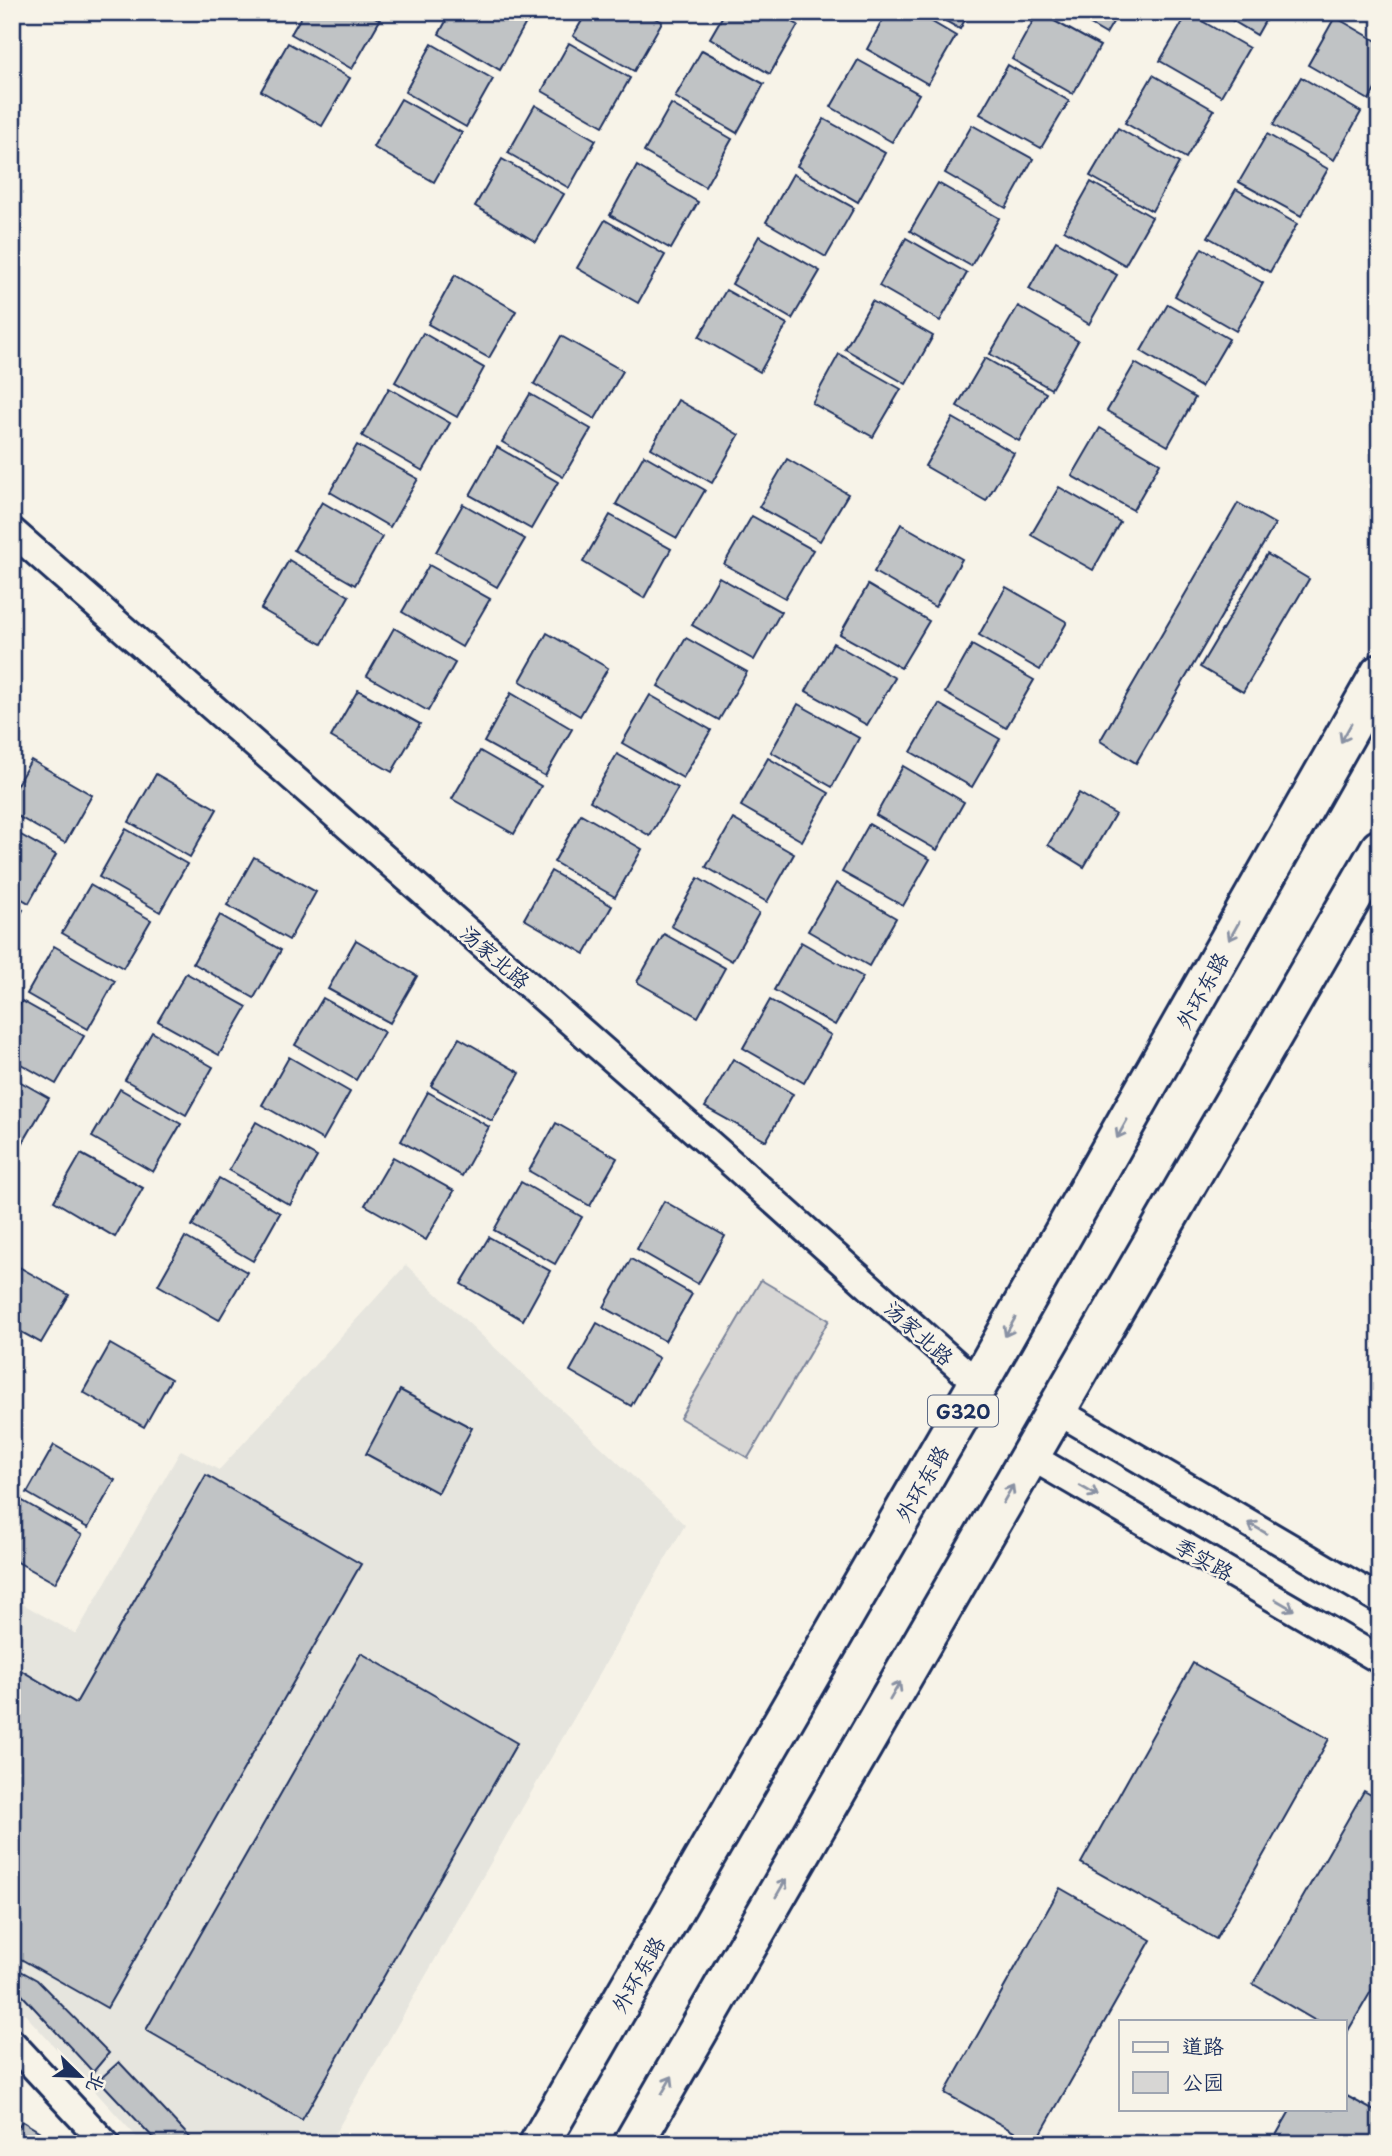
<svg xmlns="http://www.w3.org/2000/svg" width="1392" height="2156" font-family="'Playpen Sans','LXGW WenKai TC',sans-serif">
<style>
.built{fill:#e6e5de}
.green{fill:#d7d6d4;stroke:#798299;stroke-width:2}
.building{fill:#c0c3c5;stroke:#1b2f5e;stroke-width:2}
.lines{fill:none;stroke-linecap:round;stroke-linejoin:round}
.street-casing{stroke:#1b2f5e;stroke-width:32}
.highway-casing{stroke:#1b2f5e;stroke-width:44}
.street{stroke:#f7f3e8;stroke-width:26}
.highway{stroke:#f7f3e8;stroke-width:38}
.oneway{stroke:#8991a3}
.labels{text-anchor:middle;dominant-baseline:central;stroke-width:5;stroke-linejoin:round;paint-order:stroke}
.shield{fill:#f7f3e8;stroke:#5d6a87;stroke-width:2}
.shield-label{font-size:19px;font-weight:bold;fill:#1b2f5e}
.street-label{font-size:21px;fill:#1b2f5e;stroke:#f7f3e8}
</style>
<rect width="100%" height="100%" fill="#f7f3e8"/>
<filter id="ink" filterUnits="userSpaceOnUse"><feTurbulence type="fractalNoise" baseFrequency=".0143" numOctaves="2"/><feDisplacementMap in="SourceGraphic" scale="14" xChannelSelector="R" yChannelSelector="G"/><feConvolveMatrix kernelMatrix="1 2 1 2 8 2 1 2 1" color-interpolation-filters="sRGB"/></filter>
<g filter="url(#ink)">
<!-- built -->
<polygon class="built" points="406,1265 685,1525 329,2144 143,2144 12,2000 12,1598 76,1634 181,1450 219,1470"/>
<!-- green -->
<polygon class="green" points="761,1280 829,1320 748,1458 680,1418"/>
<!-- building -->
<g class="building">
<polygon points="304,12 366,12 380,20 352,69 291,34"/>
<polygon points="451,12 511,12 527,21 500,70 439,34"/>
<polygon points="587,12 644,12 662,22 634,71 573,36"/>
<polygon points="725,12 775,12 798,25 770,74 710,38"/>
<polygon points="887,12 915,12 956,36 928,84 867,49"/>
<polygon points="930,12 969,12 960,29"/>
<polygon points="1038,12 1100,46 1073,94 1012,59"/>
<polygon points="1068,12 1119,12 1106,34"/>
<polygon points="1218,12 1270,12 1257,35"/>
<polygon points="1188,13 1249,48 1221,96 1160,61"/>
<polygon points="1335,17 1380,43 1380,81 1369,100 1308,65"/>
<polygon points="288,43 350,78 322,126 261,91"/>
<polygon points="569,43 630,78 603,126 542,91"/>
<polygon points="432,44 493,79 466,127 405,92"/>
<polygon points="702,50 764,84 737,133 675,97"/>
<polygon points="858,60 919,94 892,142 831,107"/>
<polygon points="1008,65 1069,101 1041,148 980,114"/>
<polygon points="1153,75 1214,110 1186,158 1125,123"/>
<polygon points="1301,77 1361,112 1334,160 1273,125"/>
<polygon points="401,99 462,133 434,182 373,147"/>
<polygon points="671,104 732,139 705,187 644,152"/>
<polygon points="535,105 596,140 569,188 508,153"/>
<polygon points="824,119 885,153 858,202 797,166"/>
<polygon points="972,125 1033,159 1006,208 945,173"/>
<polygon points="1118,128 1179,163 1152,211 1090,176"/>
<polygon points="1267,134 1328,169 1301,216 1239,182"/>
<polygon points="502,159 564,194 536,242 475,206"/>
<polygon points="637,166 698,202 671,249 610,215"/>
<polygon points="793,174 854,208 826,257 766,222"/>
<polygon points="1091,182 1152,217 1125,265 1064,230"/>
<polygon points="938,183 999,218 971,266 910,231"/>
<polygon points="1236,189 1297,224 1270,272 1208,237"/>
<polygon points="605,220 665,255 638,303 577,268"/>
<polygon points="759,236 820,271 792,319 732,284"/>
<polygon points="906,238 967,273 940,321 879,286"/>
<polygon points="1056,241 1117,275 1089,324 1029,289"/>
<polygon points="1202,248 1263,283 1236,331 1175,296"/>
<polygon points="455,275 516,311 489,358 428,324"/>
<polygon points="726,290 787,324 760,372 699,337"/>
<polygon points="872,301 933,336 906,384 845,349"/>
<polygon points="1168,304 1229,339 1201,387 1141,351"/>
<polygon points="1018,306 1078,341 1051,389 990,354"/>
<polygon points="423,333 484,368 457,417 395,382"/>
<polygon points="561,336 623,371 595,419 534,384"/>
<polygon points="839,354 901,389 873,437 812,403"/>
<polygon points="985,358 1046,393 1019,441 957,406"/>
<polygon points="1135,363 1195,398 1168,446 1107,411"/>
<polygon points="389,388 450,423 423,471 362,436"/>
<polygon points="530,394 591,429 563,477 502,442"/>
<polygon points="678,400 739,435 712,483 651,448"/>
<polygon points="953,418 1014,453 986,501 925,466"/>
<polygon points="1100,428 1160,463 1133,510 1072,476"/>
<polygon points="357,445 418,479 390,527 330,492"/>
<polygon points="497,447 558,482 531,529 470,495"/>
<polygon points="644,455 705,490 677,538 616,504"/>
<polygon points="787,459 848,494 820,541 759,507"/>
<polygon points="1059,487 1120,522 1093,570 1031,535"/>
<polygon points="322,502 382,537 355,585 294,550"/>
<polygon points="1238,503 1275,524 1136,763 1100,741"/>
<polygon points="463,504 525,539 497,587 436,552"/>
<polygon points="610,515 671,549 644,598 583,562"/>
<polygon points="752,516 813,550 785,598 724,564"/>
<polygon points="901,524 962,559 935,607 874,572"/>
<polygon points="1267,554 1309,579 1243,692 1200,667"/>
<polygon points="289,560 349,596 322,644 261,609"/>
<polygon points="429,565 490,599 462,647 402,612"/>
<polygon points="719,577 781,612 754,660 692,625"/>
<polygon points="868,585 929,621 901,668 840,634"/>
<polygon points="1006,587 1067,622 1040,670 979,635"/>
<polygon points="394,628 455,663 428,711 367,676"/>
<polygon points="547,633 608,668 580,716 520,681"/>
<polygon points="686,638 747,672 719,720 658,686"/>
<polygon points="833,643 895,678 867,725 806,691"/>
<polygon points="972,645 1034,680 1006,728 945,693"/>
<polygon points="358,690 420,724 392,772 331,737"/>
<polygon points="511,693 572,729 545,776 484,742"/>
<polygon points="650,695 711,730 683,778 622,743"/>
<polygon points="798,704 859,738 832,787 771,752"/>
<polygon points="939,704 1000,739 972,787 911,752"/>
<polygon points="480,751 541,786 514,834 452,799"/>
<polygon points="617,754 678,788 650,836 590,801"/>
<polygon points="768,758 829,793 802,841 741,806"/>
<polygon points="31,760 92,795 65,843 12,813 12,793"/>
<polygon points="903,766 964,802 937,850 876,815"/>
<polygon points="156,774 217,809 190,857 129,822"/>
<polygon points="1079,793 1115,814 1084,867 1048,845"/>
<polygon points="581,814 642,849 615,897 554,862"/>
<polygon points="733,819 794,854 767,902 706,867"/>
<polygon points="869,824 930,859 903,906 842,872"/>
<polygon points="126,829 187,864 160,912 99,877"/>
<polygon points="12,830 56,855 29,903 12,893"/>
<polygon points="254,857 316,892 289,940 227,905"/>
<polygon points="551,871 612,906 585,954 524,919"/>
<polygon points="698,878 759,913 732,961 671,926"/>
<polygon points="836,883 896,918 869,966 808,931"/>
<polygon points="90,885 151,920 123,968 62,933"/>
<polygon points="12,904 23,910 12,929"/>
<polygon points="220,915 281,950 254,998 193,963"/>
<polygon points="664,934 725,968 698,1017 637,982"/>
<polygon points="356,940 417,976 390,1023 328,989"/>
<polygon points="801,942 863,977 835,1025 774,990"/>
<polygon points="54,946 115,981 88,1029 27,994"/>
<polygon points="186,973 247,1007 219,1055 158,1021"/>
<polygon points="323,998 384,1032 356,1080 295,1045"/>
<polygon points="770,1000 831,1035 804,1083 743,1048"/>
<polygon points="22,1001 84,1036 56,1084 12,1059 12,1018"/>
<polygon points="152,1032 213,1067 186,1115 125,1080"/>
<polygon points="459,1038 520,1073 492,1121 431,1086"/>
<polygon points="289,1057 350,1092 323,1140 262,1105"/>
<polygon points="733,1059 793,1094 766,1141 705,1107"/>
<polygon points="12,1077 49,1098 21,1146 12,1140"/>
<polygon points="120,1089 181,1124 153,1172 92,1137"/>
<polygon points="428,1092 489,1127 462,1176 401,1141"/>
<polygon points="256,1122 317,1157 290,1205 229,1170"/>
<polygon points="556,1123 617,1158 590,1206 529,1171"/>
<polygon points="81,1154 143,1188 115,1237 54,1201"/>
<polygon points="393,1157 454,1191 426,1240 365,1205"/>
<polygon points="219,1178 280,1213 253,1261 192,1226"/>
<polygon points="521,1182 582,1217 555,1264 494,1230"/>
<polygon points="664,1201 725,1236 698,1284 637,1249"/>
<polygon points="185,1237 247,1272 219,1320 158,1285"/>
<polygon points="489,1237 550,1271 523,1320 461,1284"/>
<polygon points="631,1259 692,1294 665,1341 604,1307"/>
<polygon points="12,1263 69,1295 41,1343 12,1327"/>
<polygon points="597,1323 659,1358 631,1406 570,1371"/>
<polygon points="110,1344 171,1379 144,1427 83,1392"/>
<polygon points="400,1390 472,1428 438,1493 366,1454"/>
<polygon points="54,1445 115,1480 88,1528 27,1493"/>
<polygon points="206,1475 361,1564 107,2008 12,1954 12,1689 22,1671 76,1703"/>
<polygon points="21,1500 82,1535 55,1583 12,1559 12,1516"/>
<polygon points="361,1653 517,1743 302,2120 146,2030"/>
<polygon points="1193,1663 1329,1739 1216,1939 1081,1863"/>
<polygon points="1364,1791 1380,1800 1380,1976 1345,2036 1345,2021 1316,2021 1253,1984"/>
<polygon points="1060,1888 1151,1940 1035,2144 945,2093"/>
<polygon points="12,1966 37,1980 109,2053 93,2072 12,1984"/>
<polygon points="119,2062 196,2144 159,2144 99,2080"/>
<polygon points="1345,2095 1380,2114 1380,2144 1271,2144 1291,2109 1345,2109"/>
<polygon points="22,2121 60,2144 12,2144 12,2137"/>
</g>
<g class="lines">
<defs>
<g id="street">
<polyline points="12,531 736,1167 978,1384"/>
<polyline points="1056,1410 1380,1600"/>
<polyline points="1030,1456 1380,1660"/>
<polyline points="12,2043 106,2144"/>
</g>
<g id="highway">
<polyline points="539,2144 978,1384 1380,674"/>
<polyline points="633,2144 1380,849"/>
</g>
</defs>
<!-- street casing -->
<use href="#street" class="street-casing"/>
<!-- highway casing -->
<use href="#highway" class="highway-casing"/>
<!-- street -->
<use href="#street" class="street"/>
<!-- highway -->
<use href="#highway" class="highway"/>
</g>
<!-- one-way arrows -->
<defs><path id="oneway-shaft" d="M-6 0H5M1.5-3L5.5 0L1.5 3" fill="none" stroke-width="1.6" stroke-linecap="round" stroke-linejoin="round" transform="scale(1.75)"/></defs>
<g class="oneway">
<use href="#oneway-shaft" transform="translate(1346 733) rotate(119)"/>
<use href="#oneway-shaft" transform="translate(1234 931) rotate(119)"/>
<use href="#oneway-shaft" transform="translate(1122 1129) rotate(119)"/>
<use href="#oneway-shaft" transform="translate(1010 1327) rotate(119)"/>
<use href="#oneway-shaft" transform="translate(1089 1491) rotate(30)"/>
<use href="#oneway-shaft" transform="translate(1008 1494) rotate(-60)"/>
<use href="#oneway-shaft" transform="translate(1257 1528) rotate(-150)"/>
<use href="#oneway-shaft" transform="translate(1285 1605) rotate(30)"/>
<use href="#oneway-shaft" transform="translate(895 1691) rotate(-60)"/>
<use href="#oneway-shaft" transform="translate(781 1888) rotate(-60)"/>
<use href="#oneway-shaft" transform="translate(667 2085) rotate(-60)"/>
</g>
</g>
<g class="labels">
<!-- shield labels -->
<rect class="shield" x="928" y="1395.5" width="70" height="31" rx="5"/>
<g class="shield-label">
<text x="963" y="1411">G320</text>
</g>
<!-- street labels -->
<g class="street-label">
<text transform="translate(496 956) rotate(41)">汤家北路</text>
<text transform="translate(1201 990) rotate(-61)">外环东路</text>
<text transform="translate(920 1332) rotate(42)">汤家北路</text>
<text transform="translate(921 1483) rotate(-60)">外环东路</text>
<text transform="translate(1205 1558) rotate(30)">季实路</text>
<text transform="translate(637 1974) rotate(-60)">外环东路</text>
</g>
</g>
<!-- margin -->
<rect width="1392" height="2156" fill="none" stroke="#f7f3e8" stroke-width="42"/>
<rect x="21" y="21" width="1350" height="2114" fill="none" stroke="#1b2f5e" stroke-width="2.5" filter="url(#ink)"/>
<!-- legend -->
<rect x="1119" y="2020" width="228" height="91" fill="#f7f3e8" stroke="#9fa5b1" stroke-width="2"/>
<rect x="1133" y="2042" width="35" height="10" fill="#f7f3e8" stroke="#9fa5b1" stroke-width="2"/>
<text x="1182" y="2054" font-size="21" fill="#1b2f5e">道路</text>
<rect x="1133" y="2072" width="35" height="21" fill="#d7d6d4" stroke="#9fa5b1" stroke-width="2"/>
<text x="1182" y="2090" font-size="21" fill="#1b2f5e">公园</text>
<!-- north arrow -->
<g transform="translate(80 2076) rotate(113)" stroke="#f7f3e8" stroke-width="5" paint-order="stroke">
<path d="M0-5L12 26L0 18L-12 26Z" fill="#1b2f5e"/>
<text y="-10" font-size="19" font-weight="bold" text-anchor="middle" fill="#1b2f5e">北</text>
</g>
</svg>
